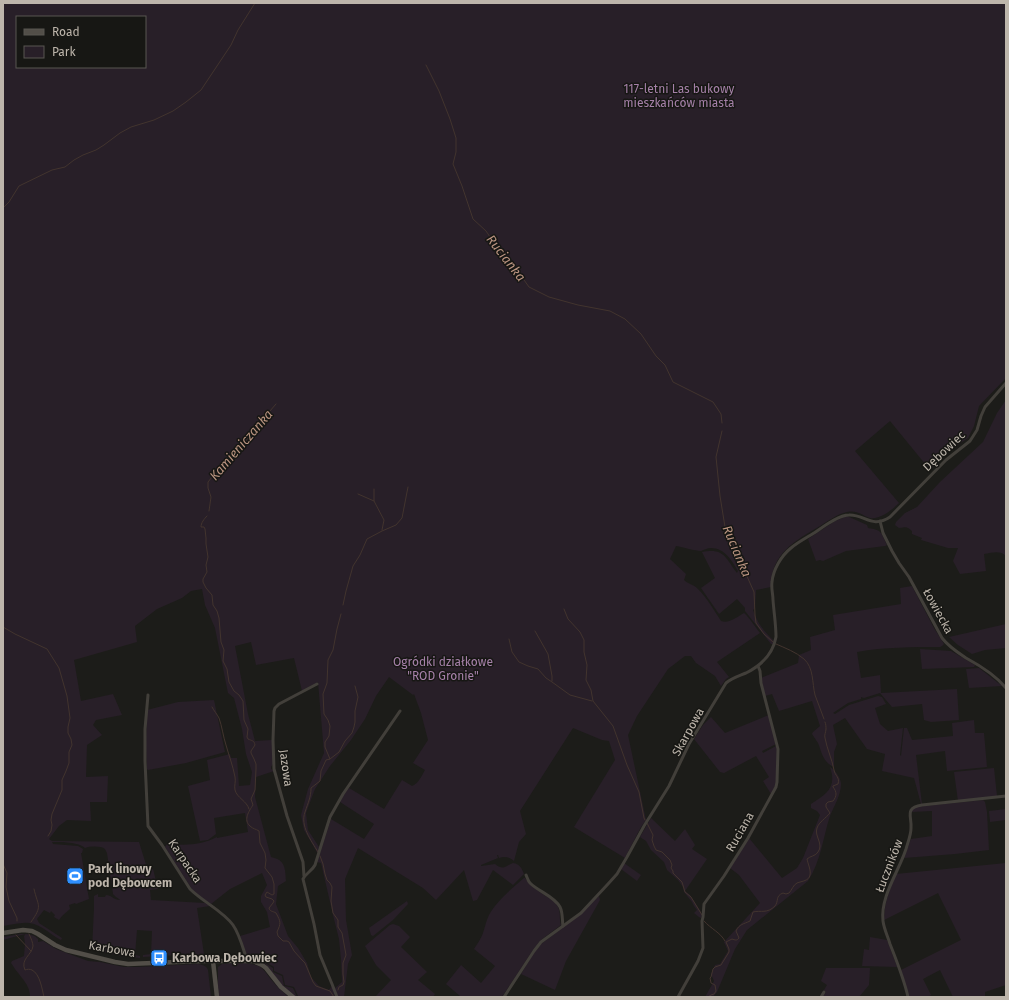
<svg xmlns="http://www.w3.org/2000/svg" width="1009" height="1000" font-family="'Fira Sans',sans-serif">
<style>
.green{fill:#281f28;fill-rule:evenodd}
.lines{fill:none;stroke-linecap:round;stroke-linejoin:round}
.stream{stroke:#42342e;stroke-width:1}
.street{stroke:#423f3a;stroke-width:3}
.secondary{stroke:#524e48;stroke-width:4.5}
.labels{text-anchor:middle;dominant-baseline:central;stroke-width:3;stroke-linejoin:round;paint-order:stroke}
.park-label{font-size:12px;fill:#a681a9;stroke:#171714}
.street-label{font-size:12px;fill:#bdb5ab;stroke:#171714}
.poi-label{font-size:12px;font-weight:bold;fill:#bdb5ab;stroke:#171714;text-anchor:start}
.water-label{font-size:13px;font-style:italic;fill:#ba9480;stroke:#171714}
</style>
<rect width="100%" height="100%" fill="#1c1c19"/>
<!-- green -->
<g class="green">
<path d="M3 3H1006V378L979 406 974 426 968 438 949 451 930 470 890 421 855 451 899 503C893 509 880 520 870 518 861 515 858 510 847 512 837 514 828 521 820 526 795 541 771 553 771 587L756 590 755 608 753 610C758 624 763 630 774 641L773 644H771L745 611V608L737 599 719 614 701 588 715 578 702 552C724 548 725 557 737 573L738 571C732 561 725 548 711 548 707 548 704 550 701 551 695 551 683 547 676 546L670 559 686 574 684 580C688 584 693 584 698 589 707 598 714 610 721 621 729 624 737 617 744 613 750 618 755 627 760 633L717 662 729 677 726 679 721 686 715 676 696 663 691 656H685L668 669 637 716 628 735 646 820 641 827 625 858 574 827 615 760 609 741 602 740 573 728 520 811 526 834 519 842 514 861C509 857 505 856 499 858L498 855H497L498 858 481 865V866L495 864C504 871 505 866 513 863 520 864 522 869 524 874L513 885 493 870 477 900 473 901 464 870 436 900 423 888 358 848 345 879 346 920 352 955 348 964 344 997H338L335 988 342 982 341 959 339 939 333 915 321 863 317 862 331 819 364 839 374 824 340 802 344 794 349 788 384 809 402 780 412 786C419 783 422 775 425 770L413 763 428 740 421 713 414 694 413 695 389 677 376 696 365 719 351 740 330 766 315 789 306 813 308 830 319 847 318 854 304 830 301 815 308 789 324 753 318 682 302 691 294 658 256 665 251 642 235 646 248 714 255 741 272 740 273 764 271 767V769L273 770 274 771 256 777 255 797 271 857C286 860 285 869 286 881L278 886 276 904 288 936 298 948 307 963 311 977 319 986 329 990 332 986 335 997 298 996 294 987 285 985 283 975 274 971V967L267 963 263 958 247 956 240 936 270 927 267 912 261 902V896L267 885 262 873 230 889 211 904 196 894 191 888 165 847 167 844C185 845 200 846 217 837V838L248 832 245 813 214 818 216 834 208 840 200 841 188 786 210 780 207 760 230 754 231 758H237L239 786 250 785 252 772 246 754 242 729 234 698 228 693 215 628 205 605 202 589 191 591 182 598 157 609 135 626 137 642 74 660 81 701 113 694 122 715 96 720 93 725 102 735 87 745 86 777 108 776 107 802H90L91 821 67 820 59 826 49 839 52 841 139 842 148 871 153 869 158 889 150 890 151 900 205 903 210 906 197 908 204 954H214V956L197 955H182L181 953H178V955L143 957V955L151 954 152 931 137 930 135 955 140 956V958L129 957V955H127V957L92 950 94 908V896L98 894V897H105L106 895C111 895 114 900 120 900L119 899 116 897 113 894 107 853 105 849C101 846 91 846 85 848 79 842 61 842 52 842L53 844 78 846 83 849 82 853H81L89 899 76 904 75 903 69 905 70 909 62 916 59 920 54 917 55 915 51 911 50 913 44 910 37 919 39 923 62 938 61 940C51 935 41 924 29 923 21 922 11 925 3 926ZM17 17H145V67H17Z"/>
<path d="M1006 400V556C1000 550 992 553 984 554L986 571 960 574 953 561 958 548H948L921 540 922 538 912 534V531C906 526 907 527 899 528L895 525 896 522 905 513 917 507 940 482 983 442 997 413Z"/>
<path d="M847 516 867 525 868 528C882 530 881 532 887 545L885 546 846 551 823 561 820 560 816 561 808 539 835 521Z"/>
<path d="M912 586 934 628 944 644 942 646 940 647C912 647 885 647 857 652L861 678 880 675 881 693 957 689 959 720 931 722 924 720 922 704 892 707 880 693 864 698 861 697V699L848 703 833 713 835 714 849 705 878 696 882 697 886 704 875 708 880 724 888 731 903 728 900 755 901 756 904 728H907L912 740 953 736 952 723 974 720 975 733H984L987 767 947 771 945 751 916 755 922 804H921L914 778 882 771 885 754 867 749 845 718 833 725 837 744 834 752V767C823 762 822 753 818 743 816 740 814 737 812 734L813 732 820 726 812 701 779 711 772 694 765 696 761 678 798 663 799 655 811 650 810 637 835 630 833 615 901 604 900 588Z"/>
<polygon points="1006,624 1006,648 985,650 972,654 958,645 949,637"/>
<polygon points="920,649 951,651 975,665 974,667 922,669"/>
<polygon points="979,668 1002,686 969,688 966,669"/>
<polygon points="214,700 225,752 186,763 148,770 147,769 146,746 147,710 178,702"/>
<polygon points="769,715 776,744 762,751 763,753 776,746 777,749 776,782 775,787 771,794 763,781 769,777 756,756 724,773 720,772 694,739 703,725 711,717 725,733"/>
<path d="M830 767C835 770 841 778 841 784 841 795 834 806 830 816 823 837 821 861 808 881L747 930 735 949 717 992 713 997H705L714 981 711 974 715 965 720 964 728 951 724 942 760 903 739 875 730 868 749 838 782 878 797 868 803 858 820 815 817 811 811 808V804C827 794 837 787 830 767Z"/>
<polygon points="994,768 997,796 958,801 954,772"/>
<polygon points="983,800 985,802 987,812 989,850 955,854 904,858 911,839 932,836 932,811 911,812 915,807"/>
<polygon points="1006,809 1006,820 990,822 989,811"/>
<polygon points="651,818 675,841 685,829 695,845 692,849 707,859 685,891 690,895 701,912 702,915 701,918 699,917 694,913 697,910 694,906 692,902 684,892 683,887 678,880 667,870 664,862 651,850 646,841 640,837"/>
<polygon points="624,863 641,875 637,881 621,869"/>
<path d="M1006 863V985L985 992V997H953L940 970 923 979 931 995 928 997H909L901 970 961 940 938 893 884 920C884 903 890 889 896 874Z"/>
<path d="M524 878H525C530 885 537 890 544 895 549 898 555 901 558 907 561 913 559 919 561 925L541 940 533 950 502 997H462L460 996 446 984 461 965 481 983 495 966 474 949C477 944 481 939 483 933 485 927 486 921 489 915 496 902 512 888 524 878Z"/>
<polygon points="599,896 600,900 566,961 555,990 521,974 533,954 541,944 561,929"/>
<polygon points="407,901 408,904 393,920 373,936 371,935 369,928"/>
<polygon points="393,924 399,926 410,937 401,947 427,972 418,980 435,994 433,997 375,997 391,980 376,965 365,946 390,925"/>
<path d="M21 934C28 934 33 934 38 939V942L43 941 56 949 88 961 100 962 124 967H137L198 964C202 965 206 965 208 970L211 997H30C30 987 25 982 19 974 16 971 14 967 11 963L12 961 24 956 25 944 24 936 26 934 21 935 3 940V937Z"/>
<polygon points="870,937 887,940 897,966 897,967 862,966 864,949 869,950"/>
<path d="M248 957 262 959 265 963 273 968V972L282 976 284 986 293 988 297 997H295C290 992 283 988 279 982 274 976 271 969 265 964 260 960 253 960 248 957Z"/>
<path d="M242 963C265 965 261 968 275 984 279 989 284 992 288 997H219L218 986V967L222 964Z"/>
<polygon points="826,968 870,968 869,985 859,997 822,997 826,992 824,990 827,985 821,981"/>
</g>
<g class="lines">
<!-- stream -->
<g class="stream">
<polyline points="426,65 439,91 450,119 456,138 456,152 453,164 462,186 473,219 486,231 501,253 517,270 529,287 549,297 578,305 610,311 625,319 641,334 656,356 665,365 673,382 713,402 721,414 722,423"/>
<polyline points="3,208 9,202 19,186 52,170 65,167 74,160 83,155 96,150 104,145 120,133 131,127 154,120 173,111 186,102 201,90 231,45 238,30 255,3"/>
<polyline points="722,431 716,457 720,496 725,527 754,592 755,615 756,623 764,634 773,642"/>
<polyline points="374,489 374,501 384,520 382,530"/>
<polyline points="358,494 374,501"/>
<polyline points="209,511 211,497 208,488 208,482 216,472 231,461 257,426 276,404"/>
<path d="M207 516C204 519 201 523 201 527H204L205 529 206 538V544L208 557 206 565 207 572 203 579V582L206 588 212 595 213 605 217 611 219 618 221 642 224 650 223 661 227 669 229 682 234 691 239 695 243 701 244 720 248 729 247 737 248 739C252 741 254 740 255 745L251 751V753L254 759 256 764V769L255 790 251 799 253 805C249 811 243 820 250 826 253 829 256 829 259 831L260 843 265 853 266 860 265 868 272 877 274 884V894L272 895 267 892 265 895 266 897 272 899 274 901 273 903 269 908C270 912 273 911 276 913 281 922 281 923 277 932L278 936 283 941H287L289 942 294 951 302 960 305 963 313 982 316 986 330 991 334 997"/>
<polyline points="343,605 346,591 353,566 360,555 367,539 382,531 396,525 402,518 408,487"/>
<polyline points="564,609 568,619 580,632 584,640 584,652 587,665 586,680 591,690 593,701 613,726 627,765 639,792 644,818 645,820"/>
<polyline points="3,627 15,634 47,649 59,668 67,696 70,718 68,727 68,733 71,739 72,745 69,752 69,763 66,771 62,780 62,790 52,814 51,820 52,825 51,831 48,836"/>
<polyline points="535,631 548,654 552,676 552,681"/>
<polyline points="509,639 512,652 519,662 528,666 538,669 546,678 552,682 570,695 592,701"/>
<path d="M776 644C785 648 796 652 804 659 814 668 812 683 815 695 818 703 821 711 824 719"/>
<path d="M212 707C214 711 217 714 219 718 222 726 223 736 226 745 229 756 233 766 235 777 236 781 234 786 235 790 237 798 247 801 249 809"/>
<polyline points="330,759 339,752 345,741 352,733 354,727 355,722 355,711 358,697 355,686"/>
<polyline points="647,823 653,835 652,840 654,846 656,850 662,852 670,860 672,865 671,868 673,871 673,873 682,882 685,892 691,897 702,915"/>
<path d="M318 852C311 840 300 826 305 812 308 803 311 797 311 788L320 781 321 771 326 760 330 759 325 747V742L329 736 330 726 328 720 324 714 323 694 327 683 328 660 333 650 337 629 341 614"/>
<polyline points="320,856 323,864 325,874 327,880 330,883 332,887 331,901 333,913 338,920 338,927 342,933 346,955 343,963 343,974 344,982 343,985 339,987 338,990"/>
<polyline points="3,864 7,873 6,887 9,901 17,918 17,921"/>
<path d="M704 921C711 929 720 932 725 941"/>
<path d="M31 922C43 905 38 907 34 889"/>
<path d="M29 934C31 938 33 943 33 946 32 955 20 959 25 970 27 969 30 969 32 970 40 974 42 989 44 997"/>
<polyline points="16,935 31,951"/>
<path d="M708 997 711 995 714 994 716 991 715 985 711 983 710 978 711 977 713 969 715 967 721 965 729 952V949L726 942 732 939C735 940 737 941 739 938L736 931C739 924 744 924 750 921L753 912C761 910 767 914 775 906 779 901 775 896 783 893L786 894 789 893C792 890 793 885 797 883 802 881 809 881 810 875 811 870 808 864 807 859 810 856 816 856 818 852 824 844 814 836 817 828 819 822 826 818 830 813L826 807V804L828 802 833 801C837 796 837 792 833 787V786L838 784C840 777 835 776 834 770 832 759 827 749 825 738 824 735 826 732 826 729 826 727 826 724 825 722"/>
</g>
<!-- street -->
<g class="street">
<path d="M880 521 883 533 892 551 899 563 909 577 942 638C949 647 957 652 966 658 979 665 997 677 1006 688"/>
<path d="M148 695 145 729V761L148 826 162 845 190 889C203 902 223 911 233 925 240 935 243 949 247 960"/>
<path d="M526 875C527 877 528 881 530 883 539 892 554 896 560 907 563 913 562 920 563 926"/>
<polyline points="304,876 303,862 287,816 274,769 273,740 274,711 275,708 279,704 317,684"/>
<path d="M337 997 332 984 320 955 314 924 303 879C306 873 312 871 315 865L330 817 343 794 400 711"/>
<path d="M504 997 534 951 541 942 581 913 608 884 617 874 627 857 644 826 669 786 689 744 726 683C732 678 739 676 746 673 760 666 773 654 776 637 776 625 774 613 773 600 773 594 771 588 772 582 773 570 781 556 791 548 798 542 806 538 814 533 823 527 838 515 849 515 864 514 872 529 890 517L946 460 970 441 977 430 981 416 985 407 1006 383"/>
<polyline points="678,997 698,961 703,948 702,921 703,917 704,904 724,876 748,838 776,787 777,782 778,749 761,683 760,671 758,666"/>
<polyline points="821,997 824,992"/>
<path d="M908 997C904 979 897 962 890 944 888 937 884 929 883 921 880 897 899 871 906 849 908 842 911 835 911 828 912 816 904 808 922 805L1006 796"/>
</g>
<!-- secondary -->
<g class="secondary">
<polyline points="3,933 23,930 32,931 38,934 55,945 66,950 115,962 128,964 202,961 253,961 262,965 266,968 281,987 293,997"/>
<polyline points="213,961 217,997"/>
</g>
</g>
<!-- icons -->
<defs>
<symbol id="stadium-square" viewBox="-11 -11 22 22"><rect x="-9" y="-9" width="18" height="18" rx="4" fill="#2f8fff" stroke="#171714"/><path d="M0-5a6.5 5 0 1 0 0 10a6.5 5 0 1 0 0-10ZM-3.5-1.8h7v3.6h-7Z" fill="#fff"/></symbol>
<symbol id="bus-square" viewBox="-11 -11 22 22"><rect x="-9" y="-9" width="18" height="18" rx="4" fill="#2f8fff" stroke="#171714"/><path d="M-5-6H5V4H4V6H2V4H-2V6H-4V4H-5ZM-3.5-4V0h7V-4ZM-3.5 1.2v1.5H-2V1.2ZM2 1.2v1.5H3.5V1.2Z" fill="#fff"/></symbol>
</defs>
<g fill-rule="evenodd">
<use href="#stadium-square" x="65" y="866" width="20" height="20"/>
<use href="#bus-square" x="149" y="948" width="20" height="20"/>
</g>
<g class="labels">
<!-- park labels -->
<g class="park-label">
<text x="679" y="89">117-letni Las bukowy<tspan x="679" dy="14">mieszkańców miasta</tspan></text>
<text x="443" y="662">Ogródki działkowe<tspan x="443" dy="14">"ROD Gronie"</tspan></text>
</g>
<!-- street labels -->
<g class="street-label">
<text transform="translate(944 451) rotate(-43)">Dębowiec</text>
<text transform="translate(938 611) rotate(61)">Łowiecka</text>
<text transform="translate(688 732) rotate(-61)">Skarpowa</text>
<text transform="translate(286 768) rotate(82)">Jazowa</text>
<text transform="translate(740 832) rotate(-60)">Ruciana</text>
<text transform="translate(185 861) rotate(56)">Karpacka</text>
<text transform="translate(889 866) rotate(-69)">Łuczników</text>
<text transform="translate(112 949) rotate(10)">Karbowa</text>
</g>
<!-- poi labels -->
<g class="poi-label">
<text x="88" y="869">Park linowy<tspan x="88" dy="14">pod Dębowcem</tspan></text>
<text x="172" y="958">Karbowa Dębowiec</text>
</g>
<!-- water labels -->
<g class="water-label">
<text transform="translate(506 258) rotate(52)">Rucianka</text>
<text transform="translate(241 445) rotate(-49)">Kamieniczanka</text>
<text transform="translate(737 551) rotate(67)">Rucianka</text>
</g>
</g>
<!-- border -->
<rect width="1009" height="1000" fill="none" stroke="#bdb5ab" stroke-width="8"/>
<!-- legend -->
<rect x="16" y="16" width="130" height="52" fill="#171714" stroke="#595650"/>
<rect x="24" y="29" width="20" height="6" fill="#524e48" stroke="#595650"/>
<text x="52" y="36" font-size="12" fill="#bdb5ab">Road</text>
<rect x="24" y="46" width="20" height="12" fill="#281f28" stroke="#595650"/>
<text x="52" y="56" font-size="12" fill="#bdb5ab">Park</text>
</svg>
